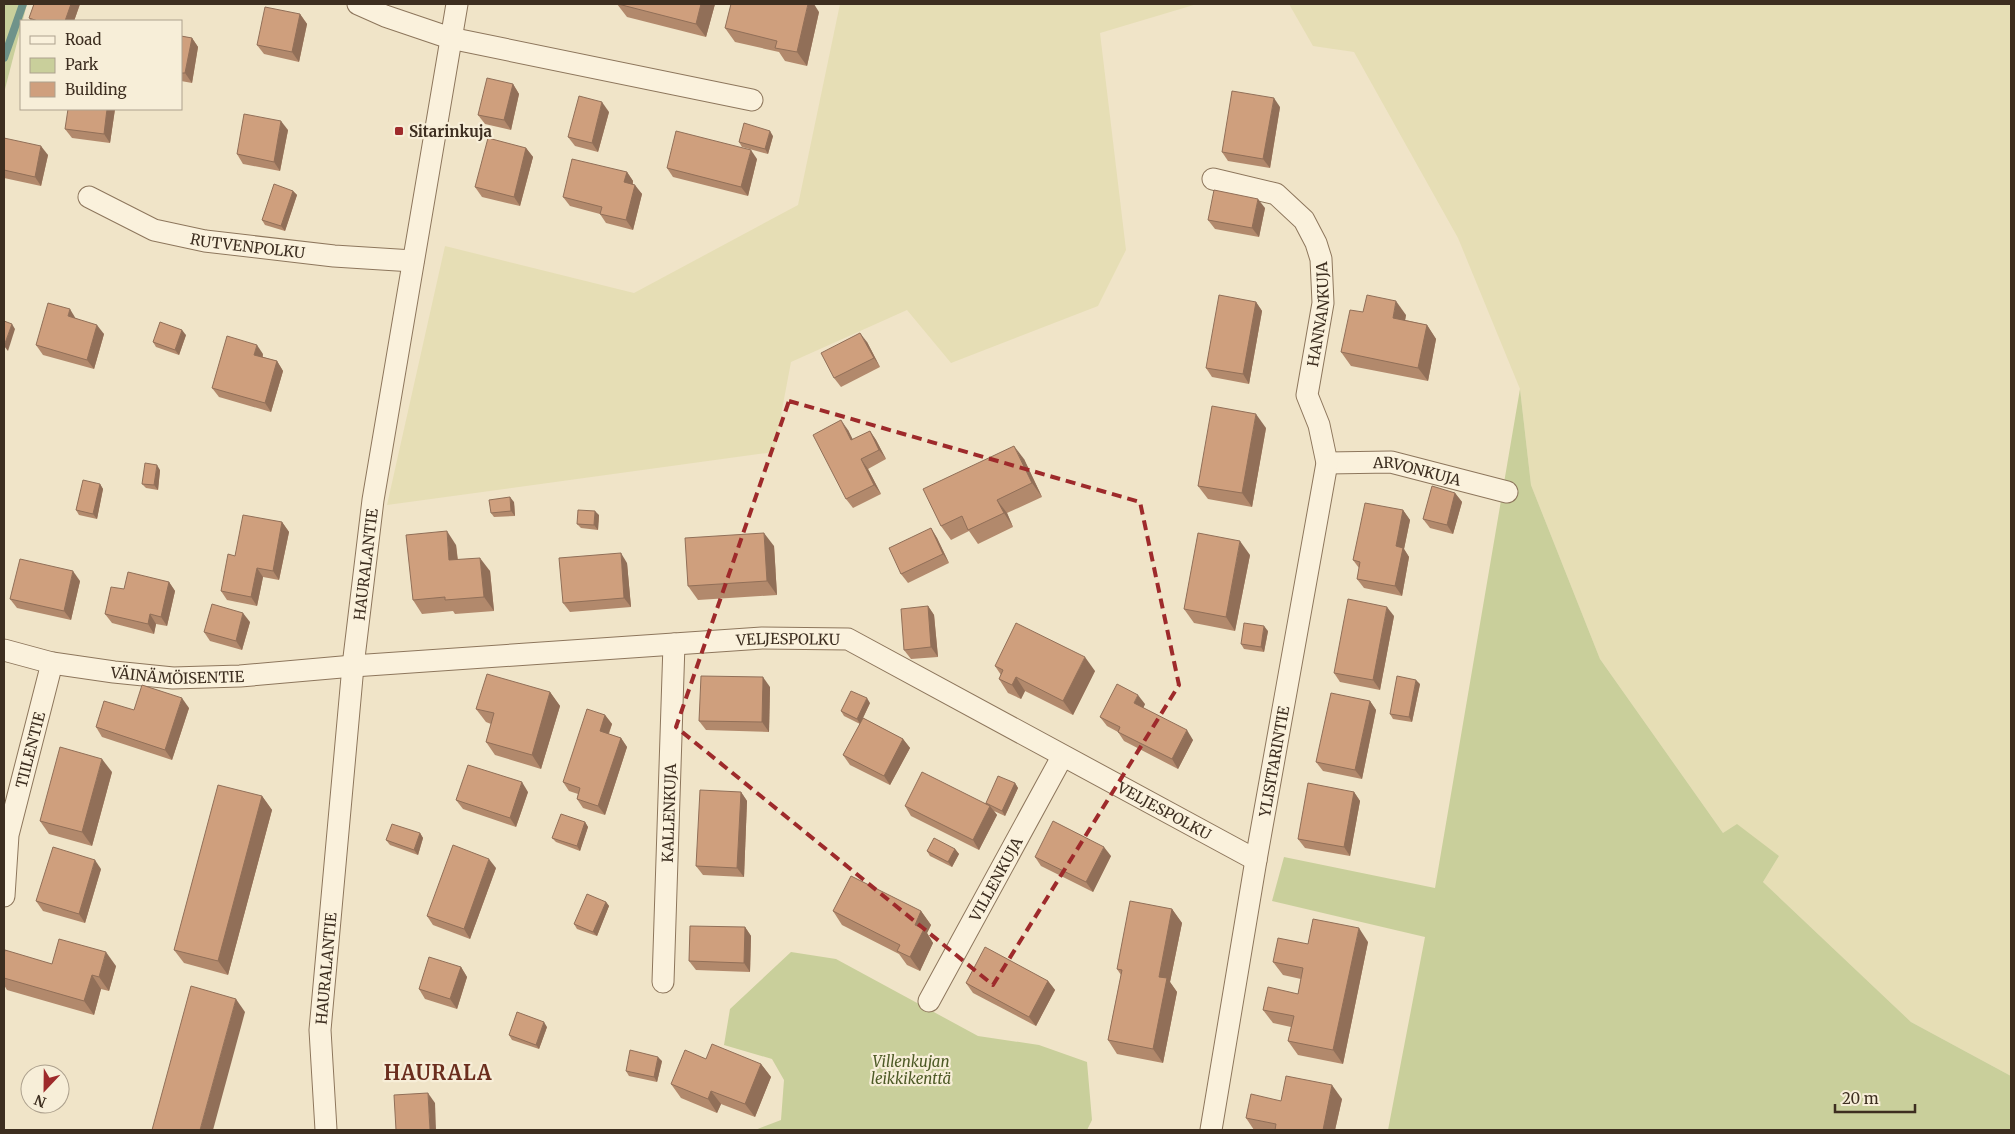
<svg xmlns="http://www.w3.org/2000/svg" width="2015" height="1134" font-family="Merriweather,serif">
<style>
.farmland{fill:#e6deb5}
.green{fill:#c9cf9b}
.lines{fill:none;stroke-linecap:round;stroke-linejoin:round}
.stream{stroke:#6f938a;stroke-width:8}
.street-casing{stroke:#8d765c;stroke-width:23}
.street{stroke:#faf1dc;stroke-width:21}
.wall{fill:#b2896c}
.shaded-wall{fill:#916f58}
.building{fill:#cf9f7d;stroke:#916f58}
.marked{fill:none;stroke:#9e2a2b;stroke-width:4;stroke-dasharray:10 6;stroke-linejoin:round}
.poi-dot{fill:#9e2a2b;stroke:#f7eed8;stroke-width:2}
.labels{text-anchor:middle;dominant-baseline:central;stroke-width:4.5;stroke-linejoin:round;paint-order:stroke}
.poi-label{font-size:15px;font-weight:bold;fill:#3d2e20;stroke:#f7eed8;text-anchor:start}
.street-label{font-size:15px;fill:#3d2e20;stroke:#f7eed8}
.park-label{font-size:15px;font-style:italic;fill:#4d5a26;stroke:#f7eed8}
.district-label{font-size:20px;font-weight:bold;letter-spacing:1px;fill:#6b2e1e;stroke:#f7eed8}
</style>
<rect width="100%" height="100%" fill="#f0e4c8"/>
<!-- farmland -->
<g class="farmland">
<polygon points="840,4 1197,4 1100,33 1126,250 1098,306 951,363 907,310 791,362 774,452 387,505 445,246 634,293 798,205"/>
<polygon points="1289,4 2011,4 2011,1076 1911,1022 1763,882 1779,856 1723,833 1600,659 1531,485 1520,389 1458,238 1354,52 1313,46"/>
</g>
<!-- green -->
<g class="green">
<polygon points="4,4 27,4 4,93"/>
<polygon points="1520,389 1531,485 1600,659 1723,833 1737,824 1779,856 1763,882 1911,1022 2011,1076 2011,1130 1388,1130 1425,937 1272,901 1284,857 1435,888"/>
<polygon points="791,952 836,959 978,1036 1039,1045 1087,1062 1092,1120 1087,1130 748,1130 755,1130 781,1120 784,1080 772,1059 724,1045 730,1009"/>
</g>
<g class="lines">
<!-- stream -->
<polyline class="stream" points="4,58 23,4"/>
<defs>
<g id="street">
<polyline points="358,4 385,16 450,38 752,100"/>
<path id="s1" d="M89 197 154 230 205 241 334 256 413 261"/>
<path id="s2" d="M1327 463 1391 462 1507 492"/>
<path id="s3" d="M4 650 52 663 114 672 173 678 240 676 353 666 762 638 848 639 1256 860"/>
<path id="s4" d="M4 896 8 835 52 663"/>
<path id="s5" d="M663 982 674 644"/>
<path id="s6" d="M929 1001 1062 757"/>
<path id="s7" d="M326 1130 320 1030 353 666 373 500 457 4"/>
<path id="s8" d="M1211 1130 1256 860 1327 463 1319 425 1307 395 1323 303 1321 259 1316 243 1304 220 1276 194 1213 179"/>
</g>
</defs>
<!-- street casing -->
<use href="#street" class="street-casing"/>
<!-- street -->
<use href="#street" class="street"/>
</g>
<!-- wall -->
<g class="wall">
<polygon points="34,4 80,4 74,21 31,21 29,18"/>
<polygon points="617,4 715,4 706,37 627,17"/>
<polygon points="819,12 807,66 785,61 779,52 735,42 725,28"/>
<polygon points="300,14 307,24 299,62 264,54 257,45"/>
<polygon points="181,36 192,38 198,47 192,83 181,81"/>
<polygon points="513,84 519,94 511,130 485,124 478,115"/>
<polygon points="1280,107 1270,168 1228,161 1222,152"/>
<polygon points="115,109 110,143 72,138 65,129"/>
<polygon points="609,112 598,152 575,146 568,137"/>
<polygon points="288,130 280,171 243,164 237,154"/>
<polygon points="773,136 768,154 742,147 739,142"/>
<polygon points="4,138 48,155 41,186 4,178"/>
<polygon points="526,148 533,157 520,206 482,197 475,187"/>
<polygon points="757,159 748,196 673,177 667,168"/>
<polygon points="627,172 633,181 633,184 642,194 633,230 606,223 600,214 570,206 563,197"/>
<polygon points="293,191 297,195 285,231 265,225 262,220"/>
<polygon points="1265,208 1259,237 1215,229 1208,220"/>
<polygon points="1256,302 1262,311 1249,384 1212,377 1206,368"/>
<polygon points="1363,312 1406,315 1405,320 1427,325 1436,339 1428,381 1351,366 1341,352"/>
<polygon points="76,318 104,334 94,369 43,355 36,345"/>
<polygon points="186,335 179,355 156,347 153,342"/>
<polygon points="867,342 880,367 841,387 834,378"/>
<polygon points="263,354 263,357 277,361 283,371 271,412 219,397 212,388"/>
<polygon points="1266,428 1252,507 1208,499 1198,486"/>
<polygon points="848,430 853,440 870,431 876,440 886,459 868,469 881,494 853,508 846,499"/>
<polygon points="1024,459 1042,497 1007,513 1013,527 978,544 969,531 951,540 941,526"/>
<polygon points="160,470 158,490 146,488 142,484"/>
<polygon points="100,484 103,489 97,519 79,515 76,510"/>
<polygon points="1455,493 1462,502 1453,534 1430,528 1423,519"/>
<polygon points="514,502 515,516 494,517 491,513"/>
<polygon points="1403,510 1410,520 1404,549 1409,557 1402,596 1364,588 1357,579 1359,568 1353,560"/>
<polygon points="599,515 598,530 581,528 577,524"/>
<polygon points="282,522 289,532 279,580 263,577 257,606 227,600 221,591 235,556"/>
<polygon points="931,528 937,538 949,563 908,583 901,574"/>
<polygon points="456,545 458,560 490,571 494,611 455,614 453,611 422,614 413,600"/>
<polygon points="774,546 777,595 698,600 688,586"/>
<polygon points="1250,555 1235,631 1194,623 1184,609"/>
<polygon points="627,563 631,607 570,612 563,603"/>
<polygon points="80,581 71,620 17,608 10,599"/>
<polygon points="169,582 175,591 167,626 156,624 154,634 112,623 105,614 124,589"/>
<polygon points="928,606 934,615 938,657 911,659 904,650"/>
<polygon points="1394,616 1380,690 1340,682 1334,673"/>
<polygon points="250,622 242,650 210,641 204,632"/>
<polygon points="1268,631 1264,652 1244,649 1241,644"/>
<polygon points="995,666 1095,671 1073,715 1025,691 1021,699 1008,693 999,679 1001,675"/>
<polygon points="1420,684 1412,722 1393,719 1390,714"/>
<polygon points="770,687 769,732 706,730 699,721"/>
<polygon points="550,692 560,706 541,769 495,755 486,742 491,724 486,722 476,709"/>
<polygon points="1370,701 1376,710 1362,779 1323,771 1316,762"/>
<polygon points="870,703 863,718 903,739 910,748 890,785 850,765 843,755 860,724 844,716 841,711"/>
<polygon points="1145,704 1143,708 1193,740 1178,769 1124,741 1118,732 1107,726 1100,717"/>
<polygon points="189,708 172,760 102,737 96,727 134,710"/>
<polygon points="605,715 612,724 609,734 621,738 627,747 605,815 583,808 577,799 578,794 569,791 563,782"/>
<polygon points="112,772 92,846 49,834 40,821"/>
<polygon points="1015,783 1018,788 1005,816 994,811 997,815 979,850 911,816 905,806 986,803"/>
<polygon points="528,792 516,827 463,809 456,800"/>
<polygon points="741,792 747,801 744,877 703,875 696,866"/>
<polygon points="1354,792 1360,801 1350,856 1305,848 1298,839"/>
<polygon points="262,796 272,810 228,975 184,963 174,950"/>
<polygon points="585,822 588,827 580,851 556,842 552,838"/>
<polygon points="420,833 423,838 418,855 390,845 386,840"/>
<polygon points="955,849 959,854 952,867 930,856 927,851"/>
<polygon points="1111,856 1093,892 1041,866 1035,857"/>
<polygon points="496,868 470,939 433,925 427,916"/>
<polygon points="101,869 85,923 43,911 36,901"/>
<polygon points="606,902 609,906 597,936 577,929 574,924"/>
<polygon points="1172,909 1182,923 1170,982 1177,992 1163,1063 1117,1054 1108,1040 1121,975 1117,969"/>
<polygon points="833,911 921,911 931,925 927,933 933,943 920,971 907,965 899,954 842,925"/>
<polygon points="745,927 751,936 750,972 696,970 689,961"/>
<polygon points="1368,942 1343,1064 1298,1055 1288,1041 1291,1027 1273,1023 1263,1010 1298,994 1301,979 1283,975 1273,962 1308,944"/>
<polygon points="116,966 109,991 101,989 94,1015 7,990 4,985 4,978"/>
<polygon points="461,967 467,977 457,1009 425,999 419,989"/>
<polygon points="1048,981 1055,990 1036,1026 973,993 966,983"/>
<polygon points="547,1027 539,1049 512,1040 509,1035"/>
<polygon points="706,1059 761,1064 771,1077 755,1117 721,1104 717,1113 681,1098 671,1084"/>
<polygon points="662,1061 657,1082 629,1076 626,1071"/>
<polygon points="1342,1099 1335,1130 1254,1130 1246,1118 1281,1101"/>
</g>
<!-- shaded-wall -->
<g class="shaded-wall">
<polygon points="71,4 80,4 74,21 65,21"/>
<polygon points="701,4 715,4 706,37 696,24"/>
<polygon points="808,4 814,4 819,12 807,66 797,52"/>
<polygon points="300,14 307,24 299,62 292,52"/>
<polygon points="192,38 198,47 192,83 185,73"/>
<polygon points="513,84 519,94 511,130 504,120"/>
<polygon points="1274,98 1280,107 1270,168 1263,159"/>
<polygon points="602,102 609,112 598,152 592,143"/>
<polygon points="107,109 115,109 110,143 104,134"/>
<polygon points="281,121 288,130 280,171 274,162"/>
<polygon points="770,131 773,136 768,154 765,149"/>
<polygon points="41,146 48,155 41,186 35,177"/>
<polygon points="526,148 533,157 520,206 514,197"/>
<polygon points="751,150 757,159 748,196 741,187"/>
<polygon points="627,172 633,181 631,191 624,182"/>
<polygon points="635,185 642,194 633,230 626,220"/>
<polygon points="293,191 297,195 285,231 281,226"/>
<polygon points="1258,199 1265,208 1259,237 1252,228"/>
<polygon points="1396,301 1406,315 1403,332 1393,318"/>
<polygon points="1256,302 1262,311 1249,384 1243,374"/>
<polygon points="70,309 76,319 68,316"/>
<polygon points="12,324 15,329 8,351 4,346"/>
<polygon points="97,325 104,334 94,369 87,360"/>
<polygon points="1427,325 1436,339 1428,381 1418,368"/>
<polygon points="182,330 186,335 179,355 175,350"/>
<polygon points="860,333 867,342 880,367 874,358"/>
<polygon points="257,345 263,354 260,364 254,355"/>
<polygon points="277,361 283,371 271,412 265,403"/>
<polygon points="1256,414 1266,428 1252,507 1242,493"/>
<polygon points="841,420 848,430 858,450 851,440"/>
<polygon points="870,431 876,440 886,459 879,450"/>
<polygon points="1014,446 1024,459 1042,497 1032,483"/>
<polygon points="861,459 868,469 881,494 874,485"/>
<polygon points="157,465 160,470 158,490 154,485"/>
<polygon points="100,484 103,489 97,519 93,514"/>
<polygon points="1455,493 1462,502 1453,534 1447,525"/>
<polygon points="510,497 514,502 515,516 511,511"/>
<polygon points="997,500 1007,513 1013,527 1004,513"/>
<polygon points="1403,510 1410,520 1404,549 1409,557 1402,596 1395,586 1396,546"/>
<polygon points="595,511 599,515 598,530 594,525"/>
<polygon points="282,522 289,532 279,580 273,571"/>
<polygon points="931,528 937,538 949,563 943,554"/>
<polygon points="447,531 456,545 459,574 449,560"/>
<polygon points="764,533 774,546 777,595 767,581"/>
<polygon points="1240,541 1250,555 1235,631 1226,617"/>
<polygon points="621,553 627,563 631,607 624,598"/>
<polygon points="480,558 490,571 494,611 484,597"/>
<polygon points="257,568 263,577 257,606 251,597"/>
<polygon points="73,571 80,581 71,620 64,611"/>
<polygon points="169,582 175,591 167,626 161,617"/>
<polygon points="928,606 934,615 938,657 931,647"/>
<polygon points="1387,607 1394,616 1380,690 1373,680"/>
<polygon points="243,613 250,622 242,650 236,641"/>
<polygon points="150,614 156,624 154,634 148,624"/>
<polygon points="1264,626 1268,631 1264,652 1261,647"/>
<polygon points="1085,657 1095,671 1073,715 1063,701"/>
<polygon points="763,677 770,687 769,732 762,722"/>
<polygon points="1016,677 1025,691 1021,699 1012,685"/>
<polygon points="1416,680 1420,684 1412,722 1409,717"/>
<polygon points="550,692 560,706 541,769 532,755"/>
<polygon points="1138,695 1145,704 1141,713 1134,703"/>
<polygon points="182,698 189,708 172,760 165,750"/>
<polygon points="867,698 870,703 860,724 857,719"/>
<polygon points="1370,701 1376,710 1362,779 1355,770"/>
<polygon points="605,715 612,724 606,740 600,731"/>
<polygon points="1187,730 1193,740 1178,769 1172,759"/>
<polygon points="621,738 627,747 605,815 598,806"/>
<polygon points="903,739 910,748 890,785 884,776"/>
<polygon points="102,759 112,772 92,846 82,832"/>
<polygon points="522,782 528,792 516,827 510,818"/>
<polygon points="1015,783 1018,788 1005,816 1002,811"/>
<polygon points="741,792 747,801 744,877 737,868"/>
<polygon points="1354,792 1360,801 1350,856 1344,847"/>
<polygon points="262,796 272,810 228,975 218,961"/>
<polygon points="990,806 997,815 979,850 973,840"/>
<polygon points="585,822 588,827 580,851 577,846"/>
<polygon points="420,833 423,838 418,855 414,850"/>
<polygon points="1104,847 1111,856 1093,892 1086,882"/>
<polygon points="955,849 959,854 952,867 948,862"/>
<polygon points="489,859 496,868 470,939 464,929"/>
<polygon points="95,860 101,869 85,923 79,914"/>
<polygon points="606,902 609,906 597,936 593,932"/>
<polygon points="1172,909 1182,923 1170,982 1177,992 1163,1063 1153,1049 1159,977"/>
<polygon points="921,911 931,925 927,933 933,943 920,971 910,957 915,925"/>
<polygon points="745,927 751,936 750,972 744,963"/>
<polygon points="1359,928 1368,942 1343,1064 1333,1050"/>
<polygon points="106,952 116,966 109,991 99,977"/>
<polygon points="461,967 467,977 457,1009 450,999"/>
<polygon points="92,975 101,989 94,1015 84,1001"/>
<polygon points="1048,981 1055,990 1036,1026 1029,1017"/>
<polygon points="236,999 245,1012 213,1130 200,1130"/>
<polygon points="544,1022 547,1027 539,1049 536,1045"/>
<polygon points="658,1057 662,1061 657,1082 654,1077"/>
<polygon points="761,1064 771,1077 755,1117 745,1104"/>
<polygon points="1332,1085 1342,1099 1335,1130 1323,1130"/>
<polygon points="711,1091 721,1104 717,1113 708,1099"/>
<polygon points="428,1093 435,1103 436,1130 430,1130"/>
</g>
<!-- building -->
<g class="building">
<polygon points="34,4 71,4 65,21 38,21 29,18"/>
<polygon points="618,4 701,4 696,24"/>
<polygon points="731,4 808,4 797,52 775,48 777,41 725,28"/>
<polygon points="265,7 300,14 292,52 257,45"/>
<polygon points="181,36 192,38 185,73 181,73"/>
<polygon points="487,78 513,84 504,120 478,115"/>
<polygon points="1232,91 1274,98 1263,159 1222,152"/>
<polygon points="579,96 602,102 592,143 568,137"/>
<polygon points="68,109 107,109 104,134 65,129"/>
<polygon points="244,114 281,121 274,162 237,154"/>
<polygon points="744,123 770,131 765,149 739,142"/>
<polygon points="676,131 751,150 741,187 667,168"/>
<polygon points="4,138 41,146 35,177 4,170"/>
<polygon points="488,138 526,148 514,197 475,187"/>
<polygon points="572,159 627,172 624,182 635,185 626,220 600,214 602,207 563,197"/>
<polygon points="274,184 293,191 281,226 262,220"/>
<polygon points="1214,190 1258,199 1252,228 1208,220"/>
<polygon points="1219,295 1256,302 1243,374 1206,368"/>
<polygon points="1367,295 1396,301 1393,318 1427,325 1418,368 1341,352 1350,310 1363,312"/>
<polygon points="48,303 70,309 68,316 97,325 87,360 36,345"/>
<polygon points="4,321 12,324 4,346"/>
<polygon points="160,322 182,330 175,350 153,342"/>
<polygon points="860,333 874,358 834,378 821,353"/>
<polygon points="227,336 257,345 254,355 277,361 265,403 212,388"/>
<polygon points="1212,406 1256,414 1242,493 1198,486"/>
<polygon points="841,420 851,440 870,431 879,450 861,459 874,485 846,499 813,435"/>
<polygon points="1014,446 1032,483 997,500 1004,513 968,530 962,516 941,526 923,489"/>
<polygon points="145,463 157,465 154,485 142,484"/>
<polygon points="83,480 100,484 93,514 76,510"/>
<polygon points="1432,486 1455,493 1447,525 1423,519"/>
<polygon points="510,497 511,511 491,513 489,500"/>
<polygon points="1365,503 1403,510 1396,546 1403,548 1395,586 1357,579 1360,562 1353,560"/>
<polygon points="578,510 595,511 594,525 577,524"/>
<polygon points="243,515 282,522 273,571 257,568 251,597 221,591 228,554 235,556"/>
<polygon points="931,528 943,554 901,574 889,548"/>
<polygon points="447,531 449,560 480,558 484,597 445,600 445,597 413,600 406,535"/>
<polygon points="764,533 767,581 688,586 685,538"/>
<polygon points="1198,533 1240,541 1226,617 1184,609"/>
<polygon points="621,553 624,598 563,603 559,558"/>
<polygon points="20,559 73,571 64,611 10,599"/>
<polygon points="128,572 169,582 161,617 150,614 148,624 105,614 111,587 124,589"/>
<polygon points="1348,599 1387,607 1373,680 1334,673"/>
<polygon points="212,604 243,613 236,641 204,632"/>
<polygon points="928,606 931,647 904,650 901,609"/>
<polygon points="1016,623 1085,657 1063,701 1016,677 1012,685 999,679 1003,670 995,666"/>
<polygon points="1244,623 1264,626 1261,647 1241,644"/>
<polygon points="487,674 550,692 532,755 486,742 494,713 476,709"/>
<polygon points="701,676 763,677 762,722 699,721"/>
<polygon points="1397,676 1416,680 1409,717 1390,714"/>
<polygon points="1117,684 1138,695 1134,703 1187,730 1172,759 1118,732 1120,727 1100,717"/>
<polygon points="142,685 182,698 165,750 96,727 104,701 134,710"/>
<polygon points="851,691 867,698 857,719 841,711"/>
<polygon points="1331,693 1370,701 1355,770 1316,762"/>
<polygon points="587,709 605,715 600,731 621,738 598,806 577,799 580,788 563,782"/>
<polygon points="863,718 903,739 884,776 843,755"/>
<polygon points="60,747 102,759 82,832 40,821"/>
<polygon points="468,765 522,782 510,818 456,800"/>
<polygon points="922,772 990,806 973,840 905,806"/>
<polygon points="998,776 1015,783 1002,811 986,803"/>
<polygon points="1308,783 1354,792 1344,847 1298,839"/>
<polygon points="218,785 262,796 218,961 174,950"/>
<polygon points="700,790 741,792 737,868 696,866"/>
<polygon points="561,814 585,822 577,846 552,838"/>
<polygon points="1053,821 1104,847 1086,882 1035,857"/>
<polygon points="392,824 420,833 414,850 386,840"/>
<polygon points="934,838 955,849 948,862 927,851"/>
<polygon points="453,845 489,859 464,929 427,916"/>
<polygon points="53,847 95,860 79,914 36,901"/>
<polygon points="851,876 921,911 915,925 924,929 910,957 897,951 900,945 833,911"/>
<polygon points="587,894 606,902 593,932 574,924"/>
<polygon points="1130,901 1172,909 1159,977 1167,978 1153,1049 1108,1040 1122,970 1117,969"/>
<polygon points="1313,919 1359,928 1333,1050 1288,1041 1294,1016 1263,1010 1268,987 1298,994 1303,968 1273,962 1278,938 1308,944"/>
<polygon points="690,926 745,927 744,963 689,961"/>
<polygon points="59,939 106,952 99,977 92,975 84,1001 4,978 4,955 5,950 52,964"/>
<polygon points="985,947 1048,981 1029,1017 966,983"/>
<polygon points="429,957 461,967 450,999 419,989"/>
<polygon points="191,986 236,999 200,1130 152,1130"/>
<polygon points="517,1012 544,1022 536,1045 509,1035"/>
<polygon points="712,1044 761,1064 745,1104 711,1091 708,1099 671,1084 685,1050 706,1059"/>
<polygon points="630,1050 658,1057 654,1077 626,1071"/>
<polygon points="1286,1076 1332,1085 1323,1130 1275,1130 1276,1124 1246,1118 1251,1094 1281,1101"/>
<polygon points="428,1093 430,1130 396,1130 394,1095"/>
</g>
<!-- marked area -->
<path class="marked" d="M789 401 1140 502 1179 685 993 985 676 727Z"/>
<!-- markers -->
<rect class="poi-dot" x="394" y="126" width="10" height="10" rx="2.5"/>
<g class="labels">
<!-- poi labels -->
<g class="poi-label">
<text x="409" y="131">Sitarinkuja</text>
</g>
<!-- street labels -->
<g class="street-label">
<text stroke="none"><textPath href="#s1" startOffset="168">RUTVENPOLKU</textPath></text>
<text stroke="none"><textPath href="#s8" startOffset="830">HANNANKUJA</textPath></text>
<text stroke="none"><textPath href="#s2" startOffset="91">ARVONKUJA</textPath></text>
<text stroke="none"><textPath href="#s7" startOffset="568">HAURALANTIE</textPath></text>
<text stroke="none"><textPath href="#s3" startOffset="788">VELJESPOLKU</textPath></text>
<text stroke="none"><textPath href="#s3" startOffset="176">VÄINÄMÖISENTIE</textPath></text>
<text stroke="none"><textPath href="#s4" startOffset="149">TIILENTIE</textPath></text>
<text stroke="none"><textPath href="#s8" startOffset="374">YLISITARINTIE</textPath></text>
<text stroke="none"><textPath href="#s3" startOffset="1208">VELJESPOLKU</textPath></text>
<text stroke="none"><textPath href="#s5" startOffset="169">KALLENKUJA</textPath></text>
<text stroke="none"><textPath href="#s6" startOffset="139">VILLENKUJA</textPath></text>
<text stroke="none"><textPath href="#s7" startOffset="162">HAURALANTIE</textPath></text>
</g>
<!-- park labels -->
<g class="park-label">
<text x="911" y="1061">Villenkujan<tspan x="911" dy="17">leikkikenttä</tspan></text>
</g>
<!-- district labels -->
<g class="district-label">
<text x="438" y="1072">HAURALA</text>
</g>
</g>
<!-- border -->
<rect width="2015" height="1134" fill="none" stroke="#3d2e20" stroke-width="10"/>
<!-- legend -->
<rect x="20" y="20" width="162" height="90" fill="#f7eed8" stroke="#ada18e"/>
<rect x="30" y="36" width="25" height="8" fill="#faf1dc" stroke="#ada18e"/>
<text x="65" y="45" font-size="15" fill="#3d2e20">Road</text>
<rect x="30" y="58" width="25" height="15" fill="#c9cf9b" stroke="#ada18e"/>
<text x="65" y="70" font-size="15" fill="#3d2e20">Park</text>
<rect x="30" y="82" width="25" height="15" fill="#cf9f7d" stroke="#ada18e"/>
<text x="65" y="95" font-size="15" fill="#3d2e20">Building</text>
<!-- north arrow -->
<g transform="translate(45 1089) rotate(202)"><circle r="24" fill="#f7eed8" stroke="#ada18e"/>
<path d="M0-4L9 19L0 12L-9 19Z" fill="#9e2a2b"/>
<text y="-8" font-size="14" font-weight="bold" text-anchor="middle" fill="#3d2e20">N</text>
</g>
<!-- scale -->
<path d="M1835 1104v8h80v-8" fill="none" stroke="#3d2e20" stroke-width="2.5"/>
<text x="1842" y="1104" font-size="15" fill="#3d2e20" stroke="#f7eed8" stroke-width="4" paint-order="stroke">20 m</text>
</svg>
